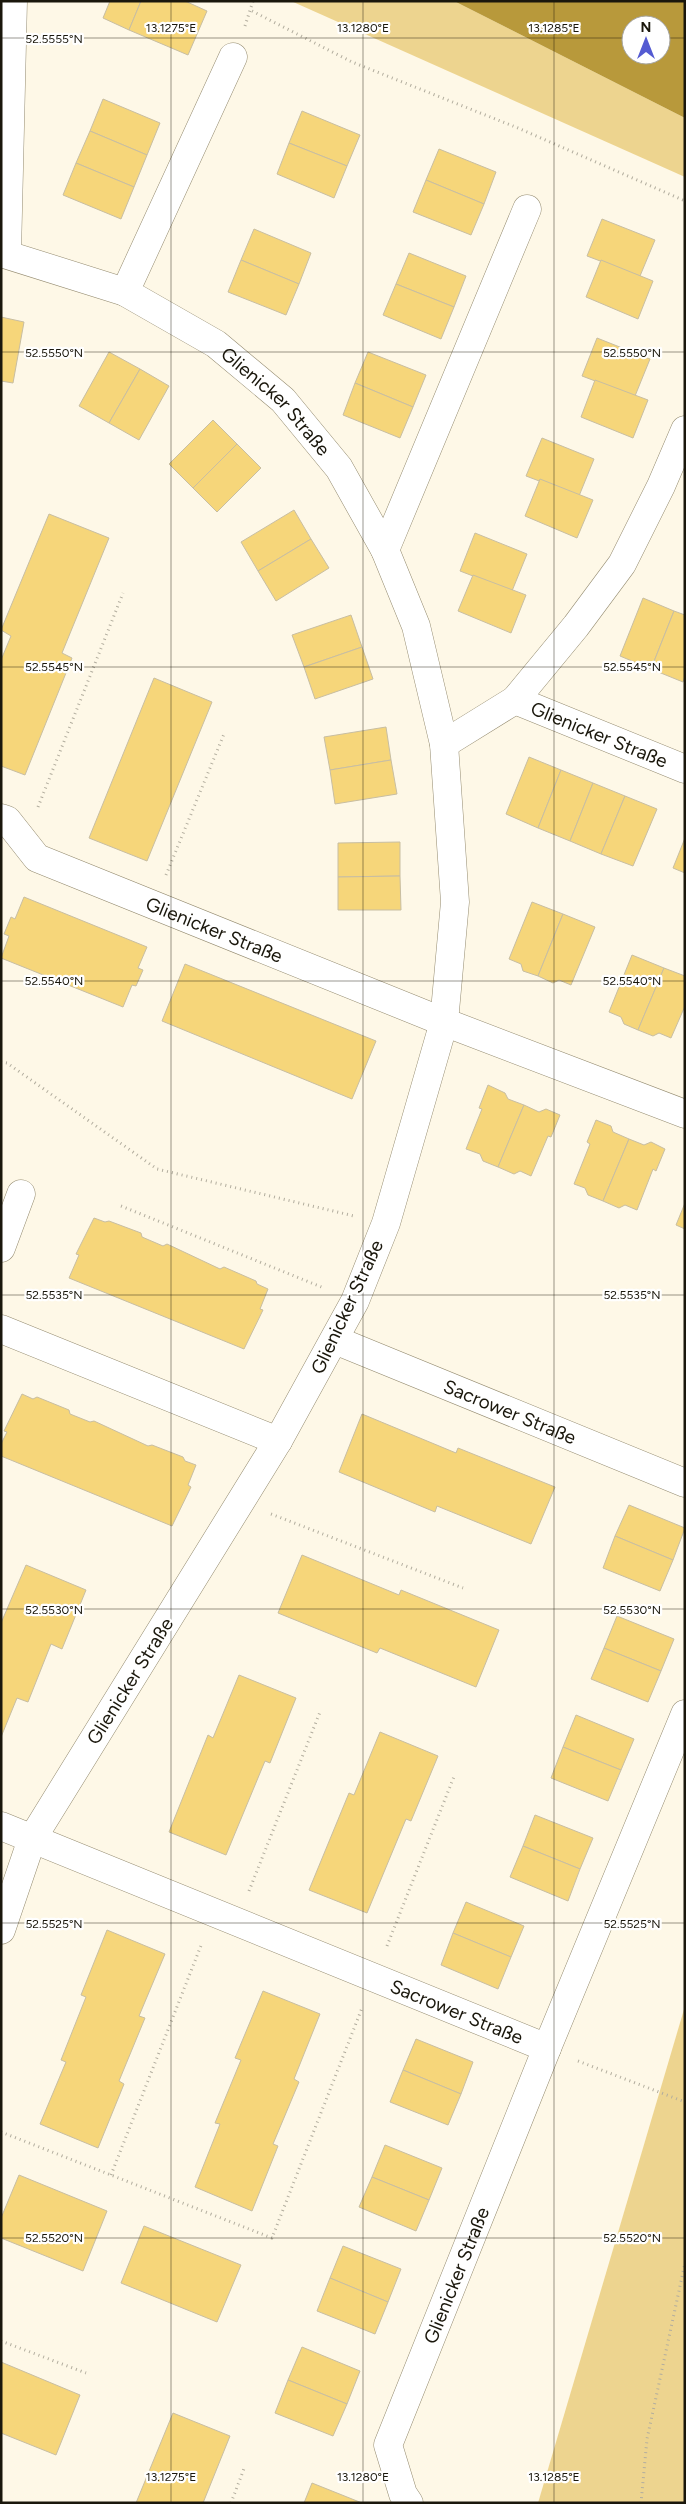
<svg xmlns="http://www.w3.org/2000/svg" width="686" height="2504" font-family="Figtree,sans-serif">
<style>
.green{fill:#edd48f}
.water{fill:#b8993b;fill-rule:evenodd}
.building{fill:#f6d67a;stroke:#c8bea2}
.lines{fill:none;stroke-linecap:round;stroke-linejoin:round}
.minor-casing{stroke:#958c71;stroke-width:29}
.path{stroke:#b2ad9e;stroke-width:3;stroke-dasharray:1 4;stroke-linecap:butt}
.minor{stroke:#fff;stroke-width:28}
.ticks{fill:none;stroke:#1a170c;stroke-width:1;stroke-opacity:0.45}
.labels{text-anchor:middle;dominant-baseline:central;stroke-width:4.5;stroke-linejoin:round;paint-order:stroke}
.street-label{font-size:19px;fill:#1a170c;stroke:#fff}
.ticks-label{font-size:12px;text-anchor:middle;fill:#1a170c;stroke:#fff;stroke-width:4.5;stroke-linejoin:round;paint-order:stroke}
</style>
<rect width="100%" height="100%" fill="#fef8e7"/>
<!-- green -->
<g class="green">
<polygon points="291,1 454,1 685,118 685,177"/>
<polygon points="685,2006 685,2503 538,2503"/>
</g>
<!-- water -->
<path class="water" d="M454 1H685V118ZM631 25H661V55H631Z"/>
<!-- building -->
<g class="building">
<polygon points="110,1 141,1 129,30 103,18"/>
<polygon points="141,1 185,1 207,11 188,55 129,30"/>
<polygon points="103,99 160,123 147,155 90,131"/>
<polygon points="302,111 360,135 347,166 289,143"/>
<polygon points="90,131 147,155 134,187 76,163"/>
<polygon points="289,143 347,166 334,198 277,174"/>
<polygon points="439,149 496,172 484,204 426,180"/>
<polygon points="76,163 134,187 121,219 63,195"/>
<polygon points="426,180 484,204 471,235 413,212"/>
<polygon points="602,219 655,240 640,276 587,256"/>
<polygon points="254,229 311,253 299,284 241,260"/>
<polygon points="409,253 466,276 454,307 396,284"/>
<polygon points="241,260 299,284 286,315 228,292"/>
<polygon points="601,260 653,281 638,319 586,297"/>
<polygon points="396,284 454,307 441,339 383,315"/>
<polygon points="1,317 24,322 13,383 1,381"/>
<polygon points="597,338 650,359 635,396 582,376"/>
<polygon points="109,352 140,369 109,423 79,406"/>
<polygon points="368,352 426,375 413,407 355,383"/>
<polygon points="140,369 169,386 139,440 109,423"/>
<polygon points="595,380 648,400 633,438 581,417"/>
<polygon points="355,383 413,407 400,438 343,415"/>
<polygon points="213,420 237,444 193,488 169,464"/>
<polygon points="542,438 594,459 579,496 526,476"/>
<polygon points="237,444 261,468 217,512 193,488"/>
<polygon points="540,479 593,500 577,538 525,516"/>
<polygon points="294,510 311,539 258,571 241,542"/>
<polygon points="49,514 109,538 62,653 72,658 25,775 1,766 1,660 11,636 1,630"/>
<polygon points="475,533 527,554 512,591 460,571"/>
<polygon points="311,539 329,568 276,601 258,571"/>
<polygon points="473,575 526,595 511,633 458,611"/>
<polygon points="643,598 674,611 651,669 620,656"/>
<polygon points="674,611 685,615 685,676 683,682 651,669"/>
<polygon points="351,615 362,647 304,667 292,635"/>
<polygon points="362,647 373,679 315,699 304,667"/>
<polygon points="154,678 212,702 147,861 89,838"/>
<polygon points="386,727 391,760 330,770 324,737"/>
<polygon points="529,757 561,770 538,828 506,814"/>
<polygon points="391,760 397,794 335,804 330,770"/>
<polygon points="561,770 593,783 570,841 538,828"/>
<polygon points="593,783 625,796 601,854 570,841"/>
<polygon points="625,796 657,809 633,866 601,854"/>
<polygon points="685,838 685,873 673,868"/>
<polygon points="400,842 400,876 338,877 338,843"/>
<polygon points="400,876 401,910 338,910 338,877"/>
<polygon points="24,897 147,947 138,968 143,970 136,986 132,985 123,1007 1,958 9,936 4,934 11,917 15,919"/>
<polygon points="532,902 563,914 538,976 523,971 521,964 509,959"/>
<polygon points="563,914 595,927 571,985 559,980 553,983 538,976"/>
<polygon points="632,955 664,968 638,1030 624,1024 621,1017 609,1012"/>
<polygon points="185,964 376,1041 352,1099 162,1021"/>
<polygon points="664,968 685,976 685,1006 671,1038 659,1033 653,1036 638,1030"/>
<polygon points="488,1085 505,1093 508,1099 524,1105 498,1167 483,1161 480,1154 466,1149 482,1109 479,1108"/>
<polygon points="524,1105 539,1112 546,1109 560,1115 551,1137 548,1136 531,1176 520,1171 514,1174 498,1167"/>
<polygon points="596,1120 611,1126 613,1132 629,1139 603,1201 588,1195 585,1188 574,1184 590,1144 587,1142"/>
<polygon points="629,1139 644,1145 651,1142 665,1149 656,1171 653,1169 637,1210 625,1205 619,1208 603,1201"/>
<polygon points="685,1203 685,1229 676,1225"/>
<polygon points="94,1218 105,1222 109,1221 141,1233 142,1237 163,1246 167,1244 220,1269 224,1267 256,1281 257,1284 268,1289 260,1309 263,1310 244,1349 69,1278 79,1255 76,1254"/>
<polygon points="22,1394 33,1399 37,1397 69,1410 70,1414 90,1422 94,1421 148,1446 152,1445 183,1457 185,1461 196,1465 188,1485 191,1487 172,1526 1,1456 1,1444 7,1432 4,1431"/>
<polygon points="362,1414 456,1453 458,1448 555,1487 531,1544 437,1506 435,1512 339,1472"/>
<polygon points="629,1505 685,1528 673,1560 615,1536"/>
<polygon points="615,1536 673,1560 660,1591 603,1568"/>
<polygon points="302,1555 399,1595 401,1590 499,1630 476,1687 380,1648 377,1653 278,1613"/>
<polygon points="26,1565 86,1590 62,1649 51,1644 28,1702 17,1698 1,1737 1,1623"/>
<polygon points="617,1616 674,1639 661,1671 604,1648"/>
<polygon points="604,1648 661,1671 648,1702 591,1679"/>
<polygon points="239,1675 296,1698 270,1763 265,1761 226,1855 169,1832 208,1735 213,1738"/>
<polygon points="576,1715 634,1739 621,1770 563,1747"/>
<polygon points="380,1732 438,1756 411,1821 406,1819 367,1913 309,1890 349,1793 354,1795"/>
<polygon points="563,1747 621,1770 608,1801 551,1778"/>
<polygon points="535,1815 593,1838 580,1869 523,1846"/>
<polygon points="523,1846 580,1869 568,1901 510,1877"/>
<polygon points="466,1902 524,1926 511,1957 453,1933"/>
<polygon points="107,1930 165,1954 139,2016 145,2018 119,2081 124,2084 98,2148 40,2124 66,2062 61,2060 86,1997 81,1995"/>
<polygon points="453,1933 511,1957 498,1989 441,1965"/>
<polygon points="263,1991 320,2014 294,2079 299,2082 273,2144 278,2146 252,2211 195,2187 220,2124 215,2123 241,2060 235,2058"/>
<polygon points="416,2039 473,2062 461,2094 403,2070"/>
<polygon points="403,2070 461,2094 448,2125 390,2102"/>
<polygon points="385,2145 442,2168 429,2200 372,2177"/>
<polygon points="19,2175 107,2211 83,2271 1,2238 1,2218"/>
<polygon points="372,2177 429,2200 416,2231 359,2207"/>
<polygon points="144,2226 241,2265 217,2322 121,2283"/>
<polygon points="343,2246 401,2269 388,2302 330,2278"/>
<polygon points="330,2278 388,2302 375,2334 317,2311"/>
<polygon points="302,2347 360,2371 347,2404 288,2380"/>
<polygon points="1,2362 80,2395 56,2455 1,2433"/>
<polygon points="288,2380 347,2404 333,2436 275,2413"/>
<polygon points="173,2413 230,2436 203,2503 136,2503"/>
<polygon points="312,2483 362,2503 304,2503"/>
</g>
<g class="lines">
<defs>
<g id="minor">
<path id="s1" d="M1 253 125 292 216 344 283 400 339 468 385 550 416 626 444 744 455 902 444 1022 386 1223 355 1301 278 1441 32 1839 1 1930"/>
<polyline points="7,253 13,1"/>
<polyline points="125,292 233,57"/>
<polyline points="385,550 527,209"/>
<path id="s2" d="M515 700 685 769"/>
<polyline points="444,744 515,700 576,626 622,564 661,486 685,430"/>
<path id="s3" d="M1 818 7 820 37 858 444 1022 685 1114"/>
<polyline points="1,1248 21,1194"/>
<polyline points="1,1329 278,1441"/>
<path id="s4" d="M335 1340 685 1483"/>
<path id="s5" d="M1 1826 547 2048 685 1714"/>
<path id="s6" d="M409 2503 403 2494 388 2445 547 2048"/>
</g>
</defs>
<!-- minor casing -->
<use href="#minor" class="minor-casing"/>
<!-- path -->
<g class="path">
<polyline points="252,11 352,62 518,128 685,201"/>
<polyline points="245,26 253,1"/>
<polyline points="38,807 123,593"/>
<polyline points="166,875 224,734"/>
<polyline points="1,1062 7,1063 157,1169 354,1216"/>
<polyline points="121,1206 324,1288"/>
<polyline points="271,1514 463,1588"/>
<polyline points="249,1891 320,1712"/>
<polyline points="387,1946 455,1774"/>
<polyline points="578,2061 685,2102"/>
<polyline points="1,2132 272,2238 362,2008"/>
<polyline points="111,2175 202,1943"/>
<polyline points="1,2341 86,2373"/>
<polyline points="231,2503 245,2466"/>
<polyline points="641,2503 647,2439 685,2263"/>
</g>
<!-- minor -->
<use href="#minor" class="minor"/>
</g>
<!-- ticks -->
<path class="ticks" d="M171 1V2503M363 1V2503M554 1V2503M1 38H631M661 38H685M1 352H685M1 667H685M1 981H685M1 1295H685M1 1609H685M1 1923H685M1 2238H685"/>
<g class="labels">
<!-- street labels -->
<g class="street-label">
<text stroke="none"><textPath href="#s1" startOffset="318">Glienicker Straße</textPath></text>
<text stroke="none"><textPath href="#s2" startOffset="91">Glienicker Straße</textPath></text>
<text stroke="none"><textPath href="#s3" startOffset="246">Glienicker Straße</textPath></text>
<text transform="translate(347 1307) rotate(-65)">Glienicker Straße</text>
<text stroke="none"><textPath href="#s4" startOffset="189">Sacrower Straße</textPath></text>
<text transform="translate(130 1681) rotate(-58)">Glienicker Straße</text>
<text stroke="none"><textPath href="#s5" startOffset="492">Sacrower Straße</textPath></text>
<text stroke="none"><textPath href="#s6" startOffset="245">Glienicker Straße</textPath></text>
</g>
</g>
<g class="ticks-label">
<text x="171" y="32">13.1275°E</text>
<text x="363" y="32">13.1280°E</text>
<text x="554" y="32">13.1285°E</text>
<text x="54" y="43">52.5555°N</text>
<text x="54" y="357">52.5550°N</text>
<text x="632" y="357">52.5550°N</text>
<text x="54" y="671">52.5545°N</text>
<text x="632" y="671">52.5545°N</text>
<text x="54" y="985">52.5540°N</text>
<text x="632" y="985">52.5540°N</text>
<text x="54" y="1299">52.5535°N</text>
<text x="632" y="1299">52.5535°N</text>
<text x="54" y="1614">52.5530°N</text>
<text x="632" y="1614">52.5530°N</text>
<text x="54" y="1928">52.5525°N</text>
<text x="632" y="1928">52.5525°N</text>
<text x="54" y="2242">52.5520°N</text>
<text x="632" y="2242">52.5520°N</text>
<text x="171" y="2481">13.1275°E</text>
<text x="363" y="2481">13.1280°E</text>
<text x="554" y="2481">13.1285°E</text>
</g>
<!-- border -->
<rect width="686" height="2504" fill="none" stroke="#1a170c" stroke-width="5"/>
<!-- north arrow -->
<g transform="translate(646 40)"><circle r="24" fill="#ffffff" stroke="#a3a29e"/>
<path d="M0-4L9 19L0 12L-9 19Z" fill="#545bd2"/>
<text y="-8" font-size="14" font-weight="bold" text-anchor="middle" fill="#1a170c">N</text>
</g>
</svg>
